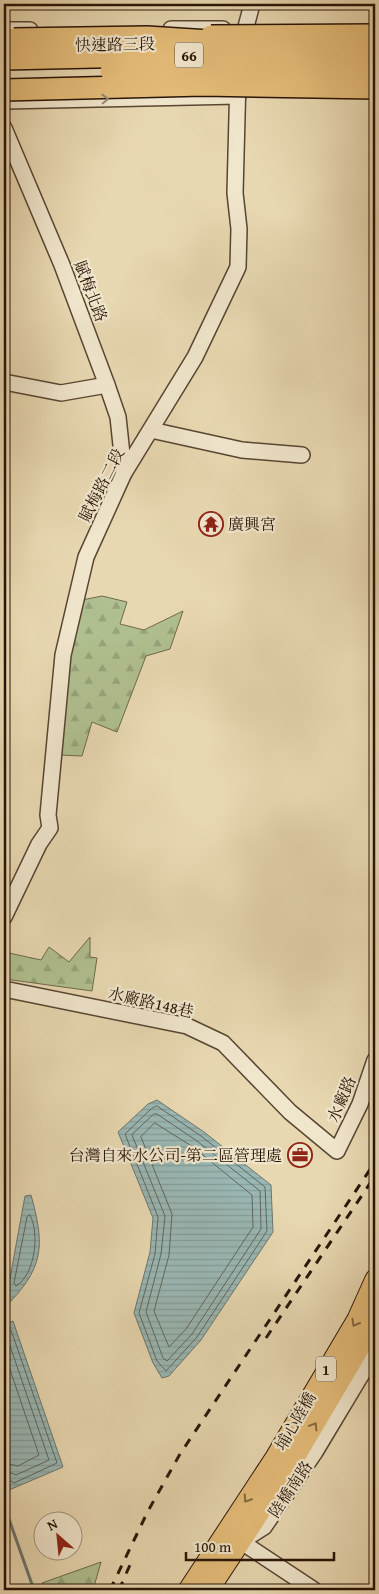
<svg xmlns="http://www.w3.org/2000/svg" width="379" height="1594" font-family="'Gentium Book Plus','Noto Serif TC',serif">
<style>
.forest{fill:url(#forest-firs);stroke:#6c6a4c}
.water{fill:url(#water-rules);stroke:#6c766f}
.lines{fill:none;stroke-linecap:round;stroke-linejoin:round}
.shore{stroke:#61665e;stroke-width:1}
.stream{stroke:#6c766f;stroke-width:3}
.minor-casing{stroke:#584532;stroke-width:18}
.major-casing{stroke:#281407;stroke-width:21}
.minor{stroke:#f0e6cc;stroke-width:15}
.major{stroke:#e4bc78;stroke-width:19}
.rail{stroke:#281407;stroke-width:3;stroke-dasharray:9 9;stroke-linecap:butt}
.highway-bridge-casing{stroke:#281407;stroke-width:24;stroke-linecap:butt}
.highway-bridge{stroke:#e4bc78;stroke-width:21}
.oneway{stroke:#968873}
.oneway2{stroke:#866840}
.labels{text-anchor:middle;dominant-baseline:central;stroke-width:4.5;stroke-linejoin:round;paint-order:stroke}
.shield{fill:#f0e6cc;stroke:#645342;stroke-width:1}
.shield-label{font-size:15px;font-weight:bold;fill:#281407}
.street-label{font-size:16px;fill:#281407;stroke:#f0e6cc}
.poi-label{font-size:16px;fill:#281407;stroke:#f0e6cc;text-anchor:start}
</style>
<defs>
<pattern id="forest-firs" width="22" height="20" patternUnits="userSpaceOnUse" patternTransform="scale(1.25)"><rect width="22" height="20" fill="#b0c090"/><path d="M5 1l3.5 6h-7zM16 11l3.5 6h-7z" fill="#97a47b"/></pattern>
<pattern id="water-rules" width="6" height="5" patternUnits="userSpaceOnUse" patternTransform="scale(1.25)"><rect width="6" height="5" fill="#9ab8b5"/><path d="M0 2.5h6" fill="none" stroke="#859d9a"/></pattern>
</defs>
<rect width="100%" height="100%" fill="#e8d8b1"/>
<filter id="stains"><feTurbulence type="fractalNoise" baseFrequency=".004" numOctaves="4"/><feColorMatrix values="0 0 0 0 .2 0 0 0 0 .09 0 0 0 0 .02 0 0 0 .5 -.17"/></filter>
<radialGradient id="worn" r=".72"><stop offset=".6" stop-color="#630" stop-opacity="0"/><stop offset="1" stop-color="#630" stop-opacity=".3"/></radialGradient>
<!-- forest -->
<g class="forest">
<polygon points="102,596 127,602 120,624 144,630 183,611 170,649 146,656 117,732 92,722 82,756 60,755 70,648 82,600"/>
<polygon points="90,937 90,957 97,958 92,991 5,979 9,953 41,960 49,947 69,962"/>
<polygon points="101,1562 93,1590 42,1590 42,1583"/>
</g>
<!-- water -->
<g class="water">
<polygon points="157,1100 204,1132 271,1185 273,1232 201,1340 169,1376 162,1378 153,1363 134,1313 150,1252 153,1218 118,1132 148,1104"/>
<path d="M31 1195C44 1242 45 1265 11 1301L6 1300 25 1196Z"/>
<polygon points="13,1321 63,1467 9,1490 4,1476 4,1325"/>
</g>
<g class="lines">
<!-- shore -->
<g class="shore">
<polygon points="157,1106 201,1136 265,1187 267,1231 197,1337 166,1371 157,1361 139,1313 155,1254 158,1217 125,1134 151,1109"/>
<polygon points="154,1114 157,1114 197,1141 260,1191 261,1229 192,1334 167,1361 163,1358 146,1312 161,1254 165,1216 132,1135"/>
<polygon points="155,1123 193,1147 252,1195 253,1227 186,1329 169,1347 154,1311 169,1255 172,1214 141,1137"/>
<path d="M30 1215C40 1233 35 1275 16 1286L14 1283 27 1217Z"/>
<polyline points="4,1329 11,1330 57,1463 14,1483 4,1477"/>
<polyline points="4,1335 7,1337 49,1460 16,1475 4,1470"/>
<polyline points="4,1352 39,1455 18,1466 4,1463"/>
</g>
<!-- stream -->
<polyline class="stream" points="4,1505 34,1590"/>
<defs>
<g id="minor">
<polyline points="171,29 223,29"/>
<polyline points="4,30 30,30"/>
<polyline points="242,42 252,4"/>
<polyline points="4,101 238,96"/>
<polyline points="4,128 62,265 107,385 118,417 124,473"/>
<polyline points="4,382 61,393 107,385"/>
<polyline points="151,430 242,450 302,455"/>
<polyline points="4,917 39,844 50,828 48,815 63,655 86,557 124,473 195,357 238,267 239,229 235,193 238,78"/>
<polyline points="4,989 187,1026 223,1043 290,1112 337,1151 360,1104 375,1060"/>
<polyline points="234,1537 314,1590"/>
<polyline points="242,1541 264,1527 315,1452 375,1352"/>
</g>
<g id="major">
<polyline points="188,1590 274,1459 357,1319 375,1279"/>
<polyline points="209,1590 289,1468 375,1322"/>
</g>
</defs>
<!-- minor casing -->
<use href="#minor" class="minor-casing"/>
<!-- major casing -->
<use href="#major" class="major-casing"/>
<!-- minor -->
<use href="#minor" class="minor"/>
<!-- major -->
<use href="#major" class="major"/>
<!-- rail -->
<g class="rail">
<polyline points="266,1338 375,1176"/>
<polyline points="110,1590 148,1511 180,1454 375,1162"/>
<polyline points="119,1590 133,1558"/>
</g>
<defs>
<g id="highway-bridge">
<polyline points="211,36 375,35"/>
<polyline points="14,39 147,37 225,42"/>
<polyline points="4,59 375,51"/>
<polyline points="111,71 375,68"/>
<polyline points="4,90 203,85 375,88"/>
</g>
</defs>
<!-- highway-bridge casing -->
<use href="#highway-bridge" class="highway-bridge-casing"/>
<!-- highway-bridge -->
<use href="#highway-bridge" class="highway-bridge"/>
</g>
<!-- one-way arrows -->
<defs><path id="oneway-chevron" d="M-2-3.5L2.5 0L-2 3.5" fill="none" stroke-width="1.6" stroke-linecap="round" stroke-linejoin="round" transform="scale(1.25)"/></defs>
<use class="oneway" href="#oneway-chevron" transform="translate(105 99) rotate(-1)"/>
<g class="oneway2">
<use href="#oneway-chevron" transform="translate(355 1323) rotate(120)"/>
<use href="#oneway-chevron" transform="translate(314 1426) rotate(-59)"/>
<use href="#oneway-chevron" transform="translate(247 1499) rotate(123)"/>
</g>
<!-- icons -->
<defs>
<symbol id="temple-ring" viewBox="-11 -11 22 22"><circle r="9.5" fill="#f0e6cc" stroke="#8f2418" stroke-width="1.5"/><path d="M0-6L5-2H3V0L6.5 2.5H4V6H1.5V3h-3V6H-4V2.5H-6.5L-3 0V-2H-5Z" fill="#8f2418"/></symbol>
<symbol id="office-ring" viewBox="-11 -11 22 22"><circle r="9.5" fill="#f0e6cc" stroke="#8f2418" stroke-width="1.5"/><path d="M-6-3h4V-5.5h4V-3h4V5H-6ZM-1-4.5V-3h2v-1.5ZM-6 0V1H6V0Z" fill="#8f2418"/></symbol>
</defs>
<g fill-rule="evenodd">
<use href="#temple-ring" x="197" y="510" width="28" height="28"/>
<use href="#office-ring" x="286" y="1141" width="28" height="28"/>
</g>
<g class="labels">
<!-- shield labels -->
<g class="shield">
<rect x="175" y="42.5" width="28" height="25" rx="4"/>
<rect x="316" y="1356.5" width="20" height="25" rx="4"/>
</g>
<g class="shield-label">
<text x="189" y="55">66</text>
<text x="326" y="1369">1</text>
</g>
<!-- street labels -->
<g class="street-label">
<text transform="translate(115 44) rotate(-1)">快速路三段</text>
<text transform="translate(91 291) rotate(69)">賦梅北路</text>
<text transform="translate(101 485) rotate(-63)">賦梅路二段</text>
<text transform="translate(151 1002) rotate(13)">水廠路148巷</text>
<text transform="translate(341 1099) rotate(-67)">水廠路</text>
<text transform="translate(295 1421) rotate(-60)">埔心陸橋</text>
<text transform="translate(290 1489) rotate(-56)">陸橋南路</text>
</g>
<!-- poi labels -->
<g class="poi-label">
<text x="228" y="524">廣興宮</text>
<text x="282" y="1155" text-anchor="end">台灣自來水公司-第二區管理處</text>
</g>
</g>
<!-- margin -->
<rect width="379" height="1594" fill="none" stroke="#e8d8b1" stroke-width="20"/>
<rect x="5" y="5" width="369" height="1584" fill="none" stroke="#281407" stroke-width="2.5"/>
<rect x="10" y="10" width="359" height="1574" fill="none" stroke="#281407"/>
<!-- north arrow -->
<g transform="translate(58 1536) rotate(333)"><circle r="24" fill="#f0e6cc" stroke="#a0927d"/>
<path d="M0-4L9 19L0 12L-9 19Z" fill="#8f2418"/>
<text y="-8" font-size="14" font-weight="bold" text-anchor="middle" fill="#281407">N</text>
</g>
<!-- scale -->
<path d="M186 1552v8h148v-8" fill="none" stroke="#281407" stroke-width="2.5"/>
<text x="194" y="1552" font-size="15" fill="#281407" stroke="#f0e6cc" stroke-width="4" paint-order="stroke">100 m</text>
<rect width="100%" height="100%" filter="url(#stains)"/>
<rect width="100%" height="100%" fill="url(#worn)"/>
</svg>
